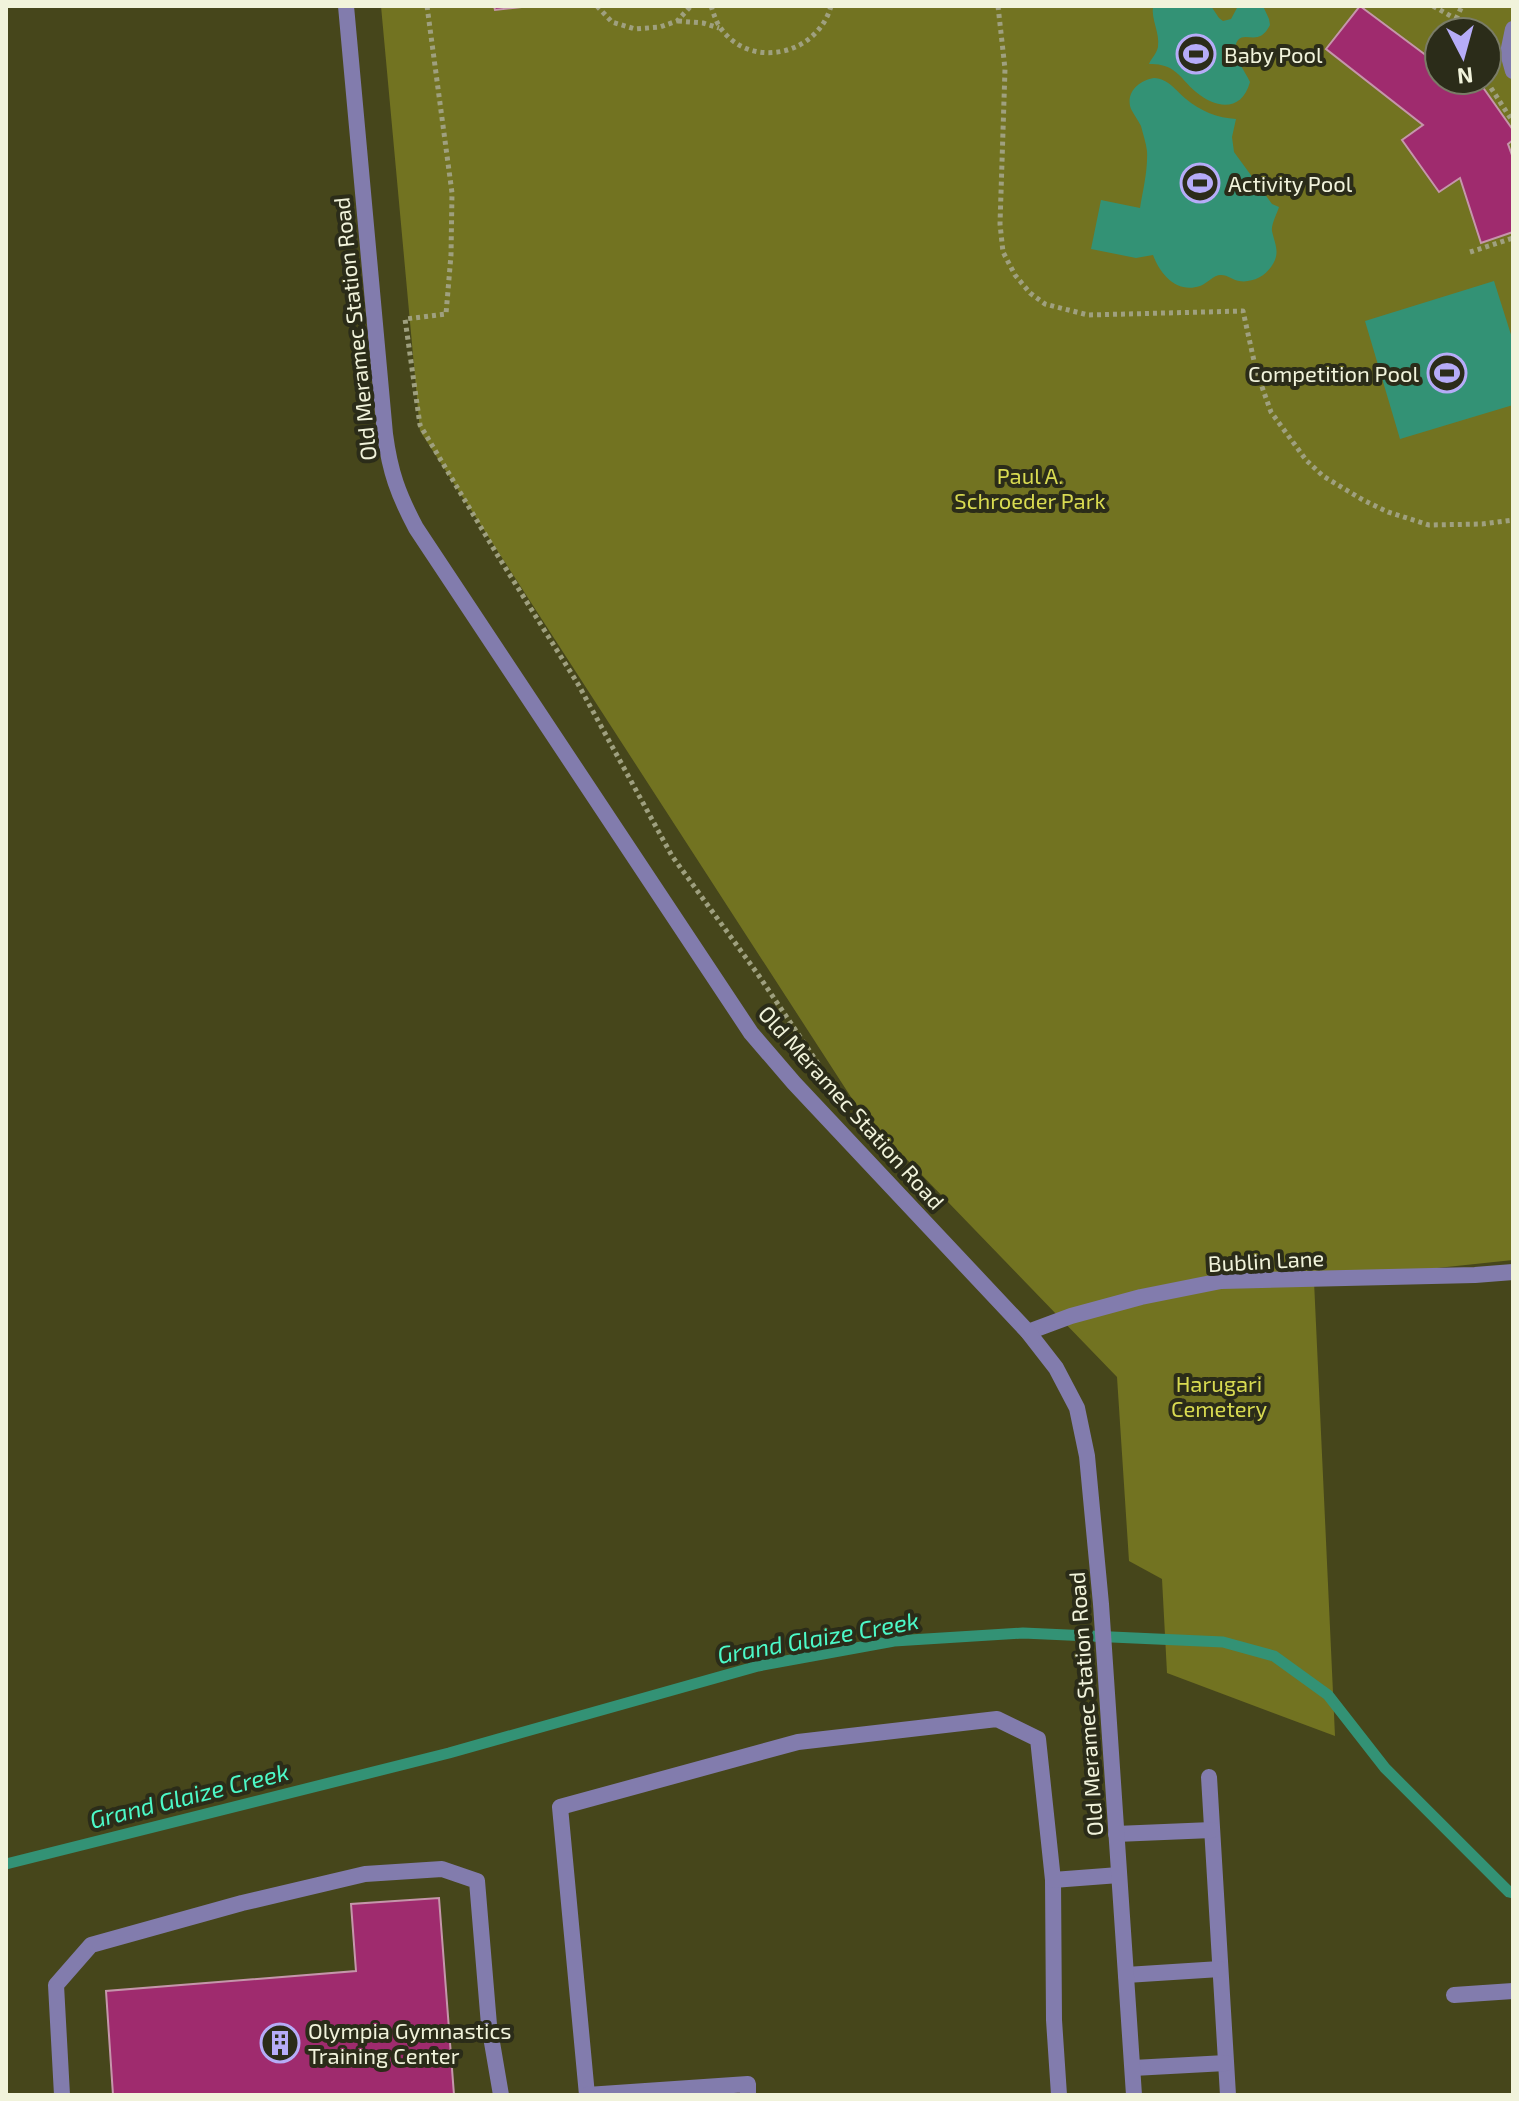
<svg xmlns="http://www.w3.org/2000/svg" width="1519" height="2101" font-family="'Exo 2',sans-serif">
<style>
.green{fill:#727321;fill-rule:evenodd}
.water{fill:#339275}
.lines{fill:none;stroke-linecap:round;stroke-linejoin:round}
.stream{stroke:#339275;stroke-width:11}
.building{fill:#9f2b6e;stroke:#c596ab;stroke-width:2}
.path{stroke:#9fa07f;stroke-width:5;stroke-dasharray:4 4;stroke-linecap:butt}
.service{stroke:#827cad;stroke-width:16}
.minor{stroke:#827cad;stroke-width:16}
.tertiary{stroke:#827cad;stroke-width:16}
.labels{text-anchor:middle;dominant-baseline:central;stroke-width:8;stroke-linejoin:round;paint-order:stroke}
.poi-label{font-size:22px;fill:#f1f3db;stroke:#2b2c19;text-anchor:start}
.street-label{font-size:22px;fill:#f1f3db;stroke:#2b2c19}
.park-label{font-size:22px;fill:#d8da51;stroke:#2b2c19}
.water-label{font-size:24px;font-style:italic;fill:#4cf9c8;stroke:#2b2c19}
</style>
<rect width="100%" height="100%" fill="#46461b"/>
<!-- green -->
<path class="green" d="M381 6H1513V1260L1314 1281 1335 1736 1167 1673 1162 1579 1129 1561 1117 1377 860 1111 420 431ZM1439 32H1487V80H1439Z"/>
<!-- water -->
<g class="water">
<path d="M1153 6H1211L1219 18 1223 21 1231 19 1238 6H1263L1269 19 1270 25C1259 47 1246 31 1238 40 1229 52 1246 72 1250 82 1242 112 1216 109 1196 92 1187 85 1182 76 1173 70 1166 65 1158 64 1149 64 1152 57 1156 55 1158 47 1160 32 1151 20 1153 6Z"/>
<path d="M1154 78C1169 79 1175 90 1186 99 1200 111 1218 118 1236 119L1232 137 1234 152 1272 204 1279 207C1277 214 1271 224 1272 231 1275 245 1281 253 1271 267 1264 277 1251 283 1239 281 1233 280 1228 275 1221 275 1213 275 1208 283 1200 286 1177 294 1160 274 1153 255L1136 258 1091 249 1101 200 1140 208C1143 190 1148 170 1147 151 1146 143 1143 134 1141 126 1138 120 1134 115 1131 109 1125 93 1139 80 1154 78Z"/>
<polygon points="1494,281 1513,341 1513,405 1400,439 1365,321"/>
</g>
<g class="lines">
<!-- stream -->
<polyline class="stream" points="6,1864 449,1753 758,1666 894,1641 1023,1633 1223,1642 1274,1656 1328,1695 1385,1768 1509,1892 1513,1893"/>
</g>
<!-- building -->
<g class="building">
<polygon points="494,6 531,6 495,10"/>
<polygon points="1360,6 1439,65 1439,80 1459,80 1473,91 1482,86 1513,130 1513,140 1508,144 1513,158 1513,232 1481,243 1460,178 1439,192 1402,140 1423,125 1326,49"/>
<polygon points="439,1898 454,2095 113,2095 106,1991 356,1971 351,1904"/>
</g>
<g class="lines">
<!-- path -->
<g class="path">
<polyline points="427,6 452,193 451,255 446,314 405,319 420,425 498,556 578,684 672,856 757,973 825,1074"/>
<polyline points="597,6 612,22 635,29 660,27 677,21 691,6"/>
<path d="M711 6C713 12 715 18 718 24 746 71 817 57 831 6"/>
<polyline points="998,6 1005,69 1000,224 1003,252 1015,275 1030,293 1045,304 1088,315 1243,311 1256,370 1271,412 1306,460 1323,476 1363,500 1388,512 1429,525 1482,524 1513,520"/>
<polyline points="1433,6 1463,23 1471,32"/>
<polyline points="1456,19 1462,6"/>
<polyline points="678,21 703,23 719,28"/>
<polyline points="1491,88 1513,122"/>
<polyline points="1470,252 1513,238"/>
</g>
<!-- service -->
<g class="service">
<polyline points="1513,29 1508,53 1513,71"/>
<polyline points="1209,1777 1228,2095"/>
<polyline points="1116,1834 1212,1830"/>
<polyline points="1053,1880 1054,2020 1059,2095"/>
<polyline points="1126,1975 1220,1969"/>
<polyline points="1454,1995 1513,1991"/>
<polyline points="1133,2068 1226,2063"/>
<polyline points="62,2095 56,1985 91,1945 242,1903 365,1874 442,1869 477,1881 489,2025 501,2095"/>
<polyline points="587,2095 560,1807 798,1742 997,1719 1038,1739 1053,1880 1119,1875"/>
<polyline points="587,2095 748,2084 748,2095"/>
</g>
<!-- minor -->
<polyline class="minor" points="1028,1332 1071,1316 1141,1297 1221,1281 1475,1275 1513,1272"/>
<!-- tertiary -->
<path class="tertiary" d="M346 6 385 434C390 472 398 494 416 528L751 1033 794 1083 1028 1332 1056 1368 1077 1408 1087 1456 1101 1604 1134 2095"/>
</g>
<!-- icons -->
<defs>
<symbol id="stadium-ring" viewBox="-11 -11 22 22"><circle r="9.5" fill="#2b2c19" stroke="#b6acf8" stroke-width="1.5"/><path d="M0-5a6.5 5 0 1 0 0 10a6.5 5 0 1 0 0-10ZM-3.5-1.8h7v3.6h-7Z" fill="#b6acf8"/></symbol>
<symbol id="building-ring" viewBox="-11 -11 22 22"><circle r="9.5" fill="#2b2c19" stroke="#b6acf8" stroke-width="1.5"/><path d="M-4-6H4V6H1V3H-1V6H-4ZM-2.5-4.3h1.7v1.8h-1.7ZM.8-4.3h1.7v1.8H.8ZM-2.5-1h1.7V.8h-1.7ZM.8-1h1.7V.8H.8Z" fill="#b6acf8"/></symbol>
</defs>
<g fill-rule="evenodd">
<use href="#stadium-ring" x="1174" y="32" width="44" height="44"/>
<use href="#stadium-ring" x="1178" y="161" width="44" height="44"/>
<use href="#stadium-ring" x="1425" y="351" width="44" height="44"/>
<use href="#building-ring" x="258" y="2021" width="44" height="44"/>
</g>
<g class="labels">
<!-- poi labels -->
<g class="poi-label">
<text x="1224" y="54">Baby Pool</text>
<text x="1228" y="183">Activity Pool</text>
<text x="1419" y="373" text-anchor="end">Competition Pool</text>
<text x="308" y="2030">Olympia Gymnastics<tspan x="308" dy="25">Training Center</tspan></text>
</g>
<!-- street labels -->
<g class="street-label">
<text transform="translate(354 329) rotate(-96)">Old Meramec Station Road</text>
<text transform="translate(852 1107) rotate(48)">Old Meramec Station Road</text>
<text transform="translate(1266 1260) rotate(-3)">Bublin Lane</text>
<text transform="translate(1085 1704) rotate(-94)">Old Meramec Station Road</text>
</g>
<!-- park labels -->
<g class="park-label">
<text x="1030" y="475">Paul A.<tspan x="1030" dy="25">Schroeder Park</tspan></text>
<text x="1219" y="1383">Harugari<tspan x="1219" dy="25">Cemetery</tspan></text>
</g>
<!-- water labels -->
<g class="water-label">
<text transform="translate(818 1637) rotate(-10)">Grand Glaize Creek</text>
<text transform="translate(189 1795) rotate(-14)">Grand Glaize Creek</text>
</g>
</g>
<!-- border -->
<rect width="1519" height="2101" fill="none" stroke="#f1f3db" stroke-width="16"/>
<!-- north arrow -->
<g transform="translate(1463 56) rotate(174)"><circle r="38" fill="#2b2c19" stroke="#7a7c67" stroke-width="2"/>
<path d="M0-6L14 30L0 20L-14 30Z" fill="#b6acf8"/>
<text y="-12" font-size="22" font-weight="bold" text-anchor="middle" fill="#f1f3db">N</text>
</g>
</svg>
